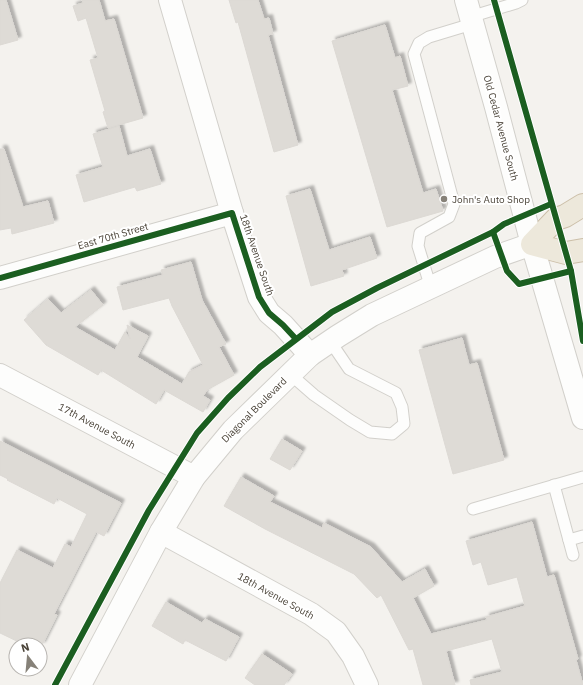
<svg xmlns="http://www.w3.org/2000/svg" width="583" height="685" font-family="'IBM Plex Sans',sans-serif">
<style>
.building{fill:#dedbd6;stroke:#dcd9d4;filter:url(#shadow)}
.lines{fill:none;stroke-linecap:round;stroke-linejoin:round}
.service-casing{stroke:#d2d0cb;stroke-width:13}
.minor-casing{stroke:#d2d0cb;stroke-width:24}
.tertiary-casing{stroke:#d2d0cb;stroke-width:24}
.motorway-casing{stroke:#ccbfa9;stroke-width:24}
.service{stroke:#fdfdfc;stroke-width:11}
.minor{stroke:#fdfdfc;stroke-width:22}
.tertiary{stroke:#fdfdfc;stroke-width:22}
.motorway{stroke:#ede8db;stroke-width:22}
.cycleway-casing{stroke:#fff;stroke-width:8}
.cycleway{stroke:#1b5e20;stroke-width:6}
.poi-dot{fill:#868178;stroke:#fff;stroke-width:1.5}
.labels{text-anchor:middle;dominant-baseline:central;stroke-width:4;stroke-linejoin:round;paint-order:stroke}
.street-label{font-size:10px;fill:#4b4439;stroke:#fff}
.poi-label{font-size:10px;fill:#4b4439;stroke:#fff;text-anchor:start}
</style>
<defs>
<filter id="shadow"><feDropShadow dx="3.5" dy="-3.5" stdDeviation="1" flood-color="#0004"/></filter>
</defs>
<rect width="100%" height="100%" fill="#f4f2ee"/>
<!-- building -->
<g class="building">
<polygon points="0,0 6,0 18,40 0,45"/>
<polygon points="82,0 99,0 105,21 114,19 143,118 108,128 103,112 105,111 90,60 98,58 86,18 78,21 73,6 83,3"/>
<polygon points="229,0 258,0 264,19 269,18 273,34 268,35 298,145 274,152 238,22 236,23"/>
<polygon points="385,25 395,58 400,56 408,86 392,90 423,193 436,189 443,211 387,227 332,41"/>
<polygon points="119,126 127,156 150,149 161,184 137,191 135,187 84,202 76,175 103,167 93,134"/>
<polygon points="0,149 4,149 23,207 48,201 54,223 12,234 11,228 0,230"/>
<polygon points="310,189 329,250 370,237 377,258 342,270 344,276 311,286 286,196"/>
<polygon points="191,262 202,300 226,344 219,347 234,375 207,390 203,396 210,400 203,412 164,390 156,404 101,370 98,375 46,345 24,320 48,299 61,313 91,290 103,305 75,327 115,350 125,332 130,339 127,325 148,336 137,357 182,384 189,372 203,365 172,306 169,298 123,310 117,287 163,275 161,270"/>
<polygon points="462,338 469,365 477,363 504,460 453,474 419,350"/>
<polygon points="282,439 302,451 290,470 270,459"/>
<polygon points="0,441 121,503 104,536 96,532 54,614 57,615 42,645 25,645 0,633 0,583 17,550 53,568 65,544 71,547 87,514 57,498 54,504 7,480 8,479 0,475"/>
<polygon points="241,477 274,496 270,502 322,528 324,523 371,547 402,582 425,569 434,586 413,598 431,634 487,620 486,617 525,606 517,577 488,585 481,562 473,565 466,541 532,522 547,577 554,575 578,659 576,660 583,685 471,685 470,680 502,672 492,639 446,651 455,685 423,685 413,649 409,650 381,595 377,598 354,574 265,529 224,506"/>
<polygon points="166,602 202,623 205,619 239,637 226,661 185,640 183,644 152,626"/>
<polygon points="262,654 292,674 284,685 255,685 245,678"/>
</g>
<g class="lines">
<defs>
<g id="service">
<polyline points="470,17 516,3 522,0"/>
<polyline points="431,288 418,246 420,233 449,217 454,204 414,54 419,43 429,37 472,24"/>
<polyline points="290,374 314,395 350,420 370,432 392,434 404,424 402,407 396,393 349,369 330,341"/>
<polyline points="554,485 573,555"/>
<polyline points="473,509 583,477"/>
<polyline points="569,540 583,536"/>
</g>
<g id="minor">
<polyline points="170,0 232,213 259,297 269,313 283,325 310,355"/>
<polyline points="0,278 232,213"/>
<polyline points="0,375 194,477"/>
<polyline points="161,532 311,614 336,632 353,656 367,685"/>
</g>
<g id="tertiary">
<polyline points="466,0 496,107 532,244 583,418"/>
<polyline points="80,685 161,532 194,477 233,430 310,355 338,336 372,315 495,257 532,244"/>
</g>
<polyline id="motorway" points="583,205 565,216 556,219 532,244 566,253 583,250"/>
</defs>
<!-- service casing -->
<use href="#service" class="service-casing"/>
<!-- minor casing -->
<use href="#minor" class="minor-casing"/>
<!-- tertiary casing -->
<use href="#tertiary" class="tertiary-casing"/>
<!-- motorway casing -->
<use href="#motorway" class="motorway-casing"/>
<!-- service -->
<use href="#service" class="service"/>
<!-- minor -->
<use href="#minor" class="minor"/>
<!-- tertiary -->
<use href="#tertiary" class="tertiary"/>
<!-- motorway -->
<use href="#motorway" class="motorway"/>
<defs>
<g id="cycleway">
<polyline points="494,0 571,271 583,341"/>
<polyline points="493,232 507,271 519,284 571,271"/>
<polyline points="0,278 232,213 259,297 269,313 283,325 296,339"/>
<polyline points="55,685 149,510 197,433 228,398 260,367 332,312 377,288 493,232 504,224 551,204"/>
</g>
</defs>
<!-- cycleway casing -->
<use href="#cycleway" class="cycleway-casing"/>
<!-- cycleway -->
<use href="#cycleway" class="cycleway"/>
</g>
<!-- markers -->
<circle class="poi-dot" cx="444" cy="199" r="4"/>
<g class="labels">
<!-- street labels -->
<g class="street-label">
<text transform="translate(501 128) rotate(75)">Old Cedar Avenue South</text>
<text transform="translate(113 236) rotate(-16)">East 70th Street</text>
<text transform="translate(257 255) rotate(71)">18th Avenue South</text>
<text transform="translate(254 410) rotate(-45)">Diagonal Boulevard</text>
<text transform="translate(97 426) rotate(28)">17th Avenue South</text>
<text transform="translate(276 596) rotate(29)">18th Avenue South</text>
</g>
<!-- poi labels -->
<g class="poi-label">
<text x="452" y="199">John's Auto Shop</text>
</g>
</g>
<!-- north arrow -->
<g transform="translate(28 657) rotate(344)"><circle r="19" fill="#ffffff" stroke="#b7b4b0"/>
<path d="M0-3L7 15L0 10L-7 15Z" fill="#868178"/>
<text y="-6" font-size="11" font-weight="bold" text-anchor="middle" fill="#4b4439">N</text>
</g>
</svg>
